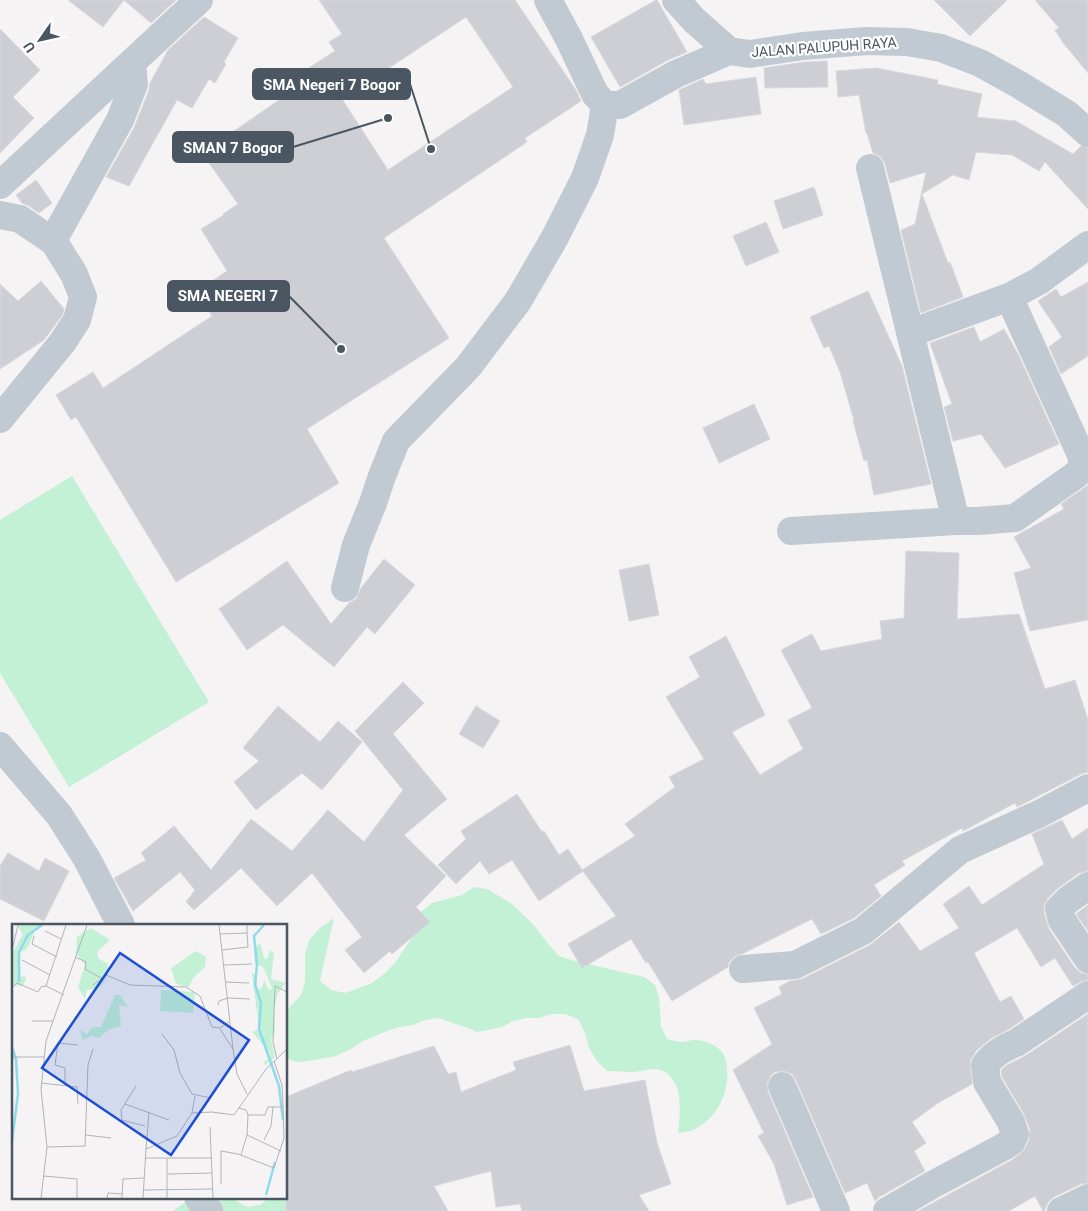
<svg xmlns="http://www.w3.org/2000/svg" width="1088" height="1211" font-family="Roboto,sans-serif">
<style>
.green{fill:#c3f1d5}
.building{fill:#cdcfd5;stroke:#d7d9de;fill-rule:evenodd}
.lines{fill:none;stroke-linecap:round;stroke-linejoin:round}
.minor{stroke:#c1cad2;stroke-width:28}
.labels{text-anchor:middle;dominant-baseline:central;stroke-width:4.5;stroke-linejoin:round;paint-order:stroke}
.street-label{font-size:14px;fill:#4a5661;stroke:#fff}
.inset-river{fill:none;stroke:#90daee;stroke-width:2.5}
.inset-road{fill:none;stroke:#b1b4b9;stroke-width:1}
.view{fill:#1d4ed8;fill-opacity:0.15;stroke:#1d4ed8;stroke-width:2.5}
.inset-edge{fill:none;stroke:#4a5661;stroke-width:2.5}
.leader{fill:none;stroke:#4a5661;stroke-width:2}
.callout-dot{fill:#4a5661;stroke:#fff;stroke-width:2}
.callout{fill:#4a5661;stroke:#4a5661;stroke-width:2}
.callout-label{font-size:15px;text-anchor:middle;font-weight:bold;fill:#fff}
</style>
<rect width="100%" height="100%" fill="#f5f3f3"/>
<!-- green -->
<g class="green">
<polygon points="72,476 209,702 69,787 0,673 0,520"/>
<path d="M474 887 487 889 512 904 533 924 549 945 559 956 571 960 644 977 655 985 659 997 661 1026 667 1039C672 1040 678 1042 682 1042 686 1042 690 1040 694 1040 703 1040 712 1043 719 1049 725 1053 727 1063 727 1070 729 1095 716 1119 693 1130 689 1132 683 1132 678 1133 680 1112 685 1081 661 1070 653 1067 643 1071 634 1072 625 1072 616 1071 607 1071L597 1061 589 1048 585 1033 578 1019 565 1014H552L539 1018H527L513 1021 502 1027 477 1032 465 1027 438 1018 425 1020 413 1025 400 1027 387 1031 363 1041 349 1050 336 1056 308 1061 296 1062 286 1058V1011L301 995 305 982V954L310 939 320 928 334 918 320 981 331 990 345 993 372 983 384 974 394 964 410 941 417 927 421 912 432 903 462 895Z"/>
<polygon points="193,1197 230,1197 247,1207 260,1205 270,1197 286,1197 337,1211 173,1211"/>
</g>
<!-- building -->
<g class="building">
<polygon points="68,0 124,0 103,27"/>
<polygon points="124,0 176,0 151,23"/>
<path d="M319 0H515L576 90 581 101 525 138 527 142 384 238 449 338 307 429 339 483 176 582 76 417 71 420 56 395 93 372 103 388 212 316 196 292 227 271 201 229 224 215 223 214 238 204 202 153 279 100 273 91 335 51 329 42 342 34ZM466 17 513 87 388 170 342 99Z"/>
<polygon points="656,0 657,0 687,52 668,60 620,87 591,37"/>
<polygon points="934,0 1007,0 970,36"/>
<polygon points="1035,0 1088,0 1088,73 1064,44 1055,30 1059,28"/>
<polygon points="204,17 238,38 224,62 226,64 215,83 209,79 192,108 177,100 129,186 106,177 134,128 149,90 150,83 168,50"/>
<polygon points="0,29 40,70 13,97 34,118 0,153"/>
<polygon points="827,61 828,87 765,88 764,68 805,62"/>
<polygon points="876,68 938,80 937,84 982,94 977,117 1013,121 1014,120 1073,154 1081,146 1088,148 1088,209 1045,162 1039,171 1012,155 976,152 969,180 953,175 922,194 948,263 950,262 963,297 921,313 901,230 915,224 926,172 890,183 885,164 881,157 873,153 867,133 866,133 859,95 838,97 836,71"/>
<polygon points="756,77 761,114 684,125 679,90 703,79 706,84"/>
<polygon points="36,180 52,203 39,213 29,206 22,203 16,195"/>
<polygon points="814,187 823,215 783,229 774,201"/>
<polygon points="766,222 779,252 746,266 733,236"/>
<polygon points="41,281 64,309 63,314 44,340 0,369 0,284 18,301"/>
<polygon points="1088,282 1088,356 1061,374 1049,347 1062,337 1038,301 1056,289 1061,297"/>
<polygon points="868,291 902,366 931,484 874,495 867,460 864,461 853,421 854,420 840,372 829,346 824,348 810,317"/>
<polygon points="974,327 980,342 1004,329 1018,354 1059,444 1005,468 981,434 953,441 944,407 952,404 930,343"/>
<polygon points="754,404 770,439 719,463 703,428"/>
<polygon points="1088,485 1088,620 1030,631 1014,573 1031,568 1014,537 1064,509 1061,504"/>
<polygon points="906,551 959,553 957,619 1019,614 1045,689 1075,680 1088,720 1088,772 1081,774 1017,807 1015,803 963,831 962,828 902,861 905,865 874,885 881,896 854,918 821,934 812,919 744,953 735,956 729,962 728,967 672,1001 648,962 646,963 631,939 582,968 568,944 616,916 582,870 635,836 625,824 675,787 669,777 704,759 666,697 700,677 689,657 726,636 765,715 732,732 760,775 803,749 788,720 812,708 781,650 812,634 821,651 882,639 880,621 904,618"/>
<polygon points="384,559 415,585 375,634 367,627 334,667 283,625 247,650 219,609 287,561 331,624 349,603 356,599 361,588"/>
<polygon points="649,564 659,615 629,621 619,570"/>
<polygon points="403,682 424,703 393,734 447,799 404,835 446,876 416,907 430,922 392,954 390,951 364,973 345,950 362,937 312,873 277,906 241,868 194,910 186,902 195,890 180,872 133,911 114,878 146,860 141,853 174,826 211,870 251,819 292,851 328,810 364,842 403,790 355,731"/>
<polygon points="278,706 320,742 338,721 362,742 322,790 302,773 256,810 234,782 259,761 243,748"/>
<polygon points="476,706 500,721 483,748 459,734"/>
<polygon points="517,794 542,832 544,831 559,855 568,849 583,871 539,901 512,860 489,874 480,861 456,884 438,865 466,839 461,831"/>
<polygon points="1062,820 1072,839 1088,828 1088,871 1079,873 1057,889 1048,898 1044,905 1044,913 1049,929 1075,968 1081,973 1088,974 1088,980 1080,982 1073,986 1055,958 1041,967 1017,928 974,953 1000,1002 1011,996 1024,1019 1009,1029 990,1039 976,1051 970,1061 972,1084 938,1103 912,1122 926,1143 914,1151 925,1171 879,1197 875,1201 867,1183 845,1193 796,1080 792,1074 784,1071 775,1072 770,1076 767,1084 768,1092 813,1197 787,1205 774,1164 758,1136 764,1133 733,1070 772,1044 754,1008 782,994 779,987 790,981 802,979 870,945 899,922 920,951 959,928 943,904 969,886 982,905 1044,864 1032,834"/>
<polygon points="8,853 39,871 45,858 69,871 44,921 0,899 0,866"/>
<polygon points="1088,905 1088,931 1076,914"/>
<polygon points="1088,1014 1088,1183 1081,1184 1054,1197 1048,1202 1045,1210 1044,1211 1043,1211 1035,1196 1009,1211 918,1211 1012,1160 1021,1153 1026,1147 1029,1140 1030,1129 1024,1114 1002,1077 1001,1070 1007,1065 1025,1056"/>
<polygon points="570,1045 584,1091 645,1080 657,1143 671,1184 639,1195 649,1211 522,1211 520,1204 496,1207 491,1171 434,1186 448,1211 286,1211 286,1097 351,1070 352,1072 434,1046 448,1074 456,1072 461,1092 516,1070 513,1062"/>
</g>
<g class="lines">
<!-- minor -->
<g class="minor">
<polyline points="676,0 694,20 729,51 750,54 803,46 867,41 907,42 941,48 980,63 1018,84 1067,114 1088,133"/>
<polyline points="605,105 620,105 676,74 729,51"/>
<polyline points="870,168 956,521"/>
<polyline points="0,185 199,0"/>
<polyline points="0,215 20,219 54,242 74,274 83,297 77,320 62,343 0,419"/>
<polyline points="57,233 120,120 134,84 132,63"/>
<polyline points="911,333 1009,297 1039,281 1088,245"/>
<polyline points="791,531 956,521 978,521 1015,518 1077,474 1083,465 1081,455 1009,297"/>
<polyline points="345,588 356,545 373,503 382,476 396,441 468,367 518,301 554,239 585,178 600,135 605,105 595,94 569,39 548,0"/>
<polyline points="0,746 59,815 87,859 121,925"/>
<polyline points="1088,886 1068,900 1059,909 1062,920 1088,959"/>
<polyline points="743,969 795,965 863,931 960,850 1039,814 1088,788"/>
<polyline points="782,1086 836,1211"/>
<polyline points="198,1197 204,1207 209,1211"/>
<path d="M887 1211 932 1185 1005 1146 1012 1141 1015 1134 1011 1122 987 1082 985 1065C993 1054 1003 1048 1016 1043L1088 995"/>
<polyline points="1061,1211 1088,1198"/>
</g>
</g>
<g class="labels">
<!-- street labels -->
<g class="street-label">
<text transform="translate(824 47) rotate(-4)">JALAN PALUPUH RAYA</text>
</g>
</g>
<!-- overview -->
<g transform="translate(12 924)">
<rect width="275" height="275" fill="#f5f3f3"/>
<path d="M5 1H32L24 4 15 25 7 29 9 53 13 52 14 56 10 62 0 61V30L11 10ZM79 4 98 16 85 28 86 34 96 40V51L89 63 75 66 73 75 66 63 73 41 64 29 65 13ZM248 19 252 34 255 35 258 26 262 29 259 55 273 59 265 71 262 87 263 108 259 115 263 133 253 141 251 138 257 135 258 129 240 108 247 105 240 49 244 51 246 65 250 64 252 56 257 66 260 65 252 44 243 39 242 24ZM184 27 194 33 193 43 181 54 177 63 164 60 159 44ZM149 66 183 68 181 89 148 87ZM103 71H108L116 83 107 81 109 102 96 106 87 114 79 112 71 116 68 106 75 110 80 103H89Z" fill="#c3f1d5"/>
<path class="inset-river" d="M252 1 242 12 245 41 243 61 249 79 247 105 267 162 271 196M7 58V28L16 11 30 1M0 123 4 135 6 170 0 217M254 271 263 238"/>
<path class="inset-road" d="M207 1 221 125 225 150 235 170M33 7 49 15M208 10 235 9V1M22 12 20 20 45 33M0 26 6 1M210 26 236 23 235 9M63 33 74 38 73 45 89 54M10 36 38 51M212 41 240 40M213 58 237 59M81 61 94 51 118 61 174 63 188 72 200 103 208 104 217 98M34 62 52 71M0 64 5 59 26 68 29 63 34 62 54 1M206 81 207 77 216 74 238 75M20 97H41M208 105 221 125M150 110 162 126 168 149 180 170 199 174M0 133H32M265 135 261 118 263 62 275 68M262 137 270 161 271 183M29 159 65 163 66 180M53 162V144L43 141 46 119 66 121M124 162 109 186 110 196 133 202M0 164V186M113 180 157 196M180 189 183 172M198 203 201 274M74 211 99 214M235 211 269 227M252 216 259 202 261 183M35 223 73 222 76 141 81 125M134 225 137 189M229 231 235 211 236 191M133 234H199M156 250 200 249M32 252 65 255V274M209 260V227L226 230 262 244 272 214 271 183H256L253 191H236L234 186 227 184M131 266 200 265M29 274 35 223 29 165 34 117 75 1M95 274 96 269 110 270M110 274 111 255 132 254M131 274 134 225 165 212 180 189 200 188 222 191 254 145 275 125M155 274V235"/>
<path class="view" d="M108 29 237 116 159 231 30 144Z"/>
<rect width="275" height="275" class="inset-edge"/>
</g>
<!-- callouts -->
<path class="leader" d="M431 149L410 84M388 118L293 147M341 349L289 296"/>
<g class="callout-dot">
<circle cx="431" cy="149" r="5"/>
<circle cx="388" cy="118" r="5"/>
<circle cx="341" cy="349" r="5"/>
</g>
<g class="callout">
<rect x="253" y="69" width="157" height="30" rx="5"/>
<rect x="173" y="132" width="120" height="30" rx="5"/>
<rect x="168" y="281" width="121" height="30" rx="5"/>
</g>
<g class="callout-label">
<text x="332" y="90">SMA Negeri 7 Bogor</text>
<text x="233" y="153">SMAN 7 Bogor</text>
<text x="228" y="301">SMA NEGERI 7</text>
</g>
<!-- north arrow -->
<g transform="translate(40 40) rotate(236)" stroke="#ffffff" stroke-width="4" paint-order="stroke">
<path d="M0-4L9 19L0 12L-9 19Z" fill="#4a5661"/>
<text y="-8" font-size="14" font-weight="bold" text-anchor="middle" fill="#4a5661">U</text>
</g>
</svg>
